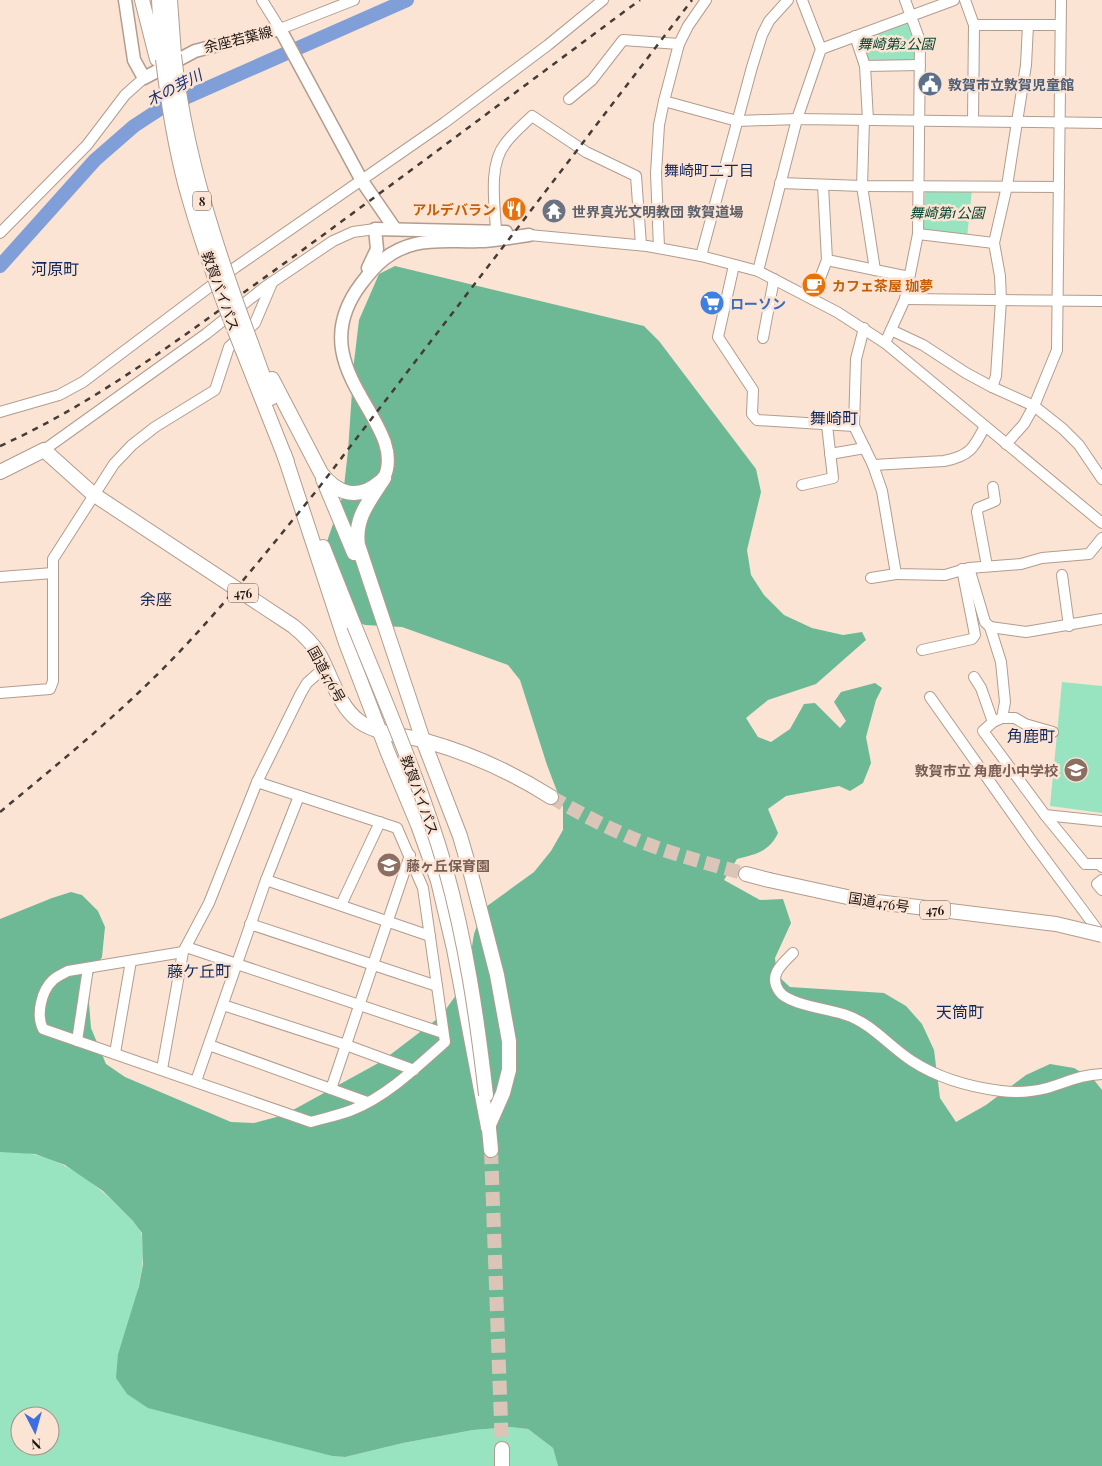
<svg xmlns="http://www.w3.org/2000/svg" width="1102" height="1466" font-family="'Playfair Display','Noto Sans JP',serif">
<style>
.green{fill:#99e4c0;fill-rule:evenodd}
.forest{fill:#6db996}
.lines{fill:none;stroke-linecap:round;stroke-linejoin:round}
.river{stroke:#809ed7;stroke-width:14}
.highway-tunnel{stroke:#dbc5b8;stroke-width:14;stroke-dasharray:14 7;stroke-linecap:butt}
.minor-casing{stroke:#b29c8e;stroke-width:12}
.major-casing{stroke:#b29c8e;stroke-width:15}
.highway-casing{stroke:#b29c8e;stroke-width:16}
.minor{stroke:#fff;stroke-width:10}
.major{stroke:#fff;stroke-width:12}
.highway{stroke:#fff;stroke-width:14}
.rail{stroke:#463c35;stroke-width:2.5;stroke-dasharray:6 6;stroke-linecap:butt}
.highway-bridge-casing{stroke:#b29c8e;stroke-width:16;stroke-linecap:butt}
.highway-bridge{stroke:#fff;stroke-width:14}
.labels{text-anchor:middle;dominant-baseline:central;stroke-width:5;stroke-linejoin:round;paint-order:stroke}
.shield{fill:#fce4d5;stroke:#61544c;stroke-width:1}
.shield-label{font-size:12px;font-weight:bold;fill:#1f1712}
.street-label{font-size:14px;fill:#1f1712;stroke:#fce4d5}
.park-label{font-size:14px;font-style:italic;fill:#064730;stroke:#fce4d5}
.service-label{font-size:14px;font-weight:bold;fill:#4e5e75;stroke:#fce4d5;text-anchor:start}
.food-label{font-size:14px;font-weight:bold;fill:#c56008;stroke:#fce4d5;text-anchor:end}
.worship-label{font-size:14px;font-weight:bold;fill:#5b616d;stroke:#fce4d5;text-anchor:start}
.shop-label{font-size:14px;font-weight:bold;fill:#366cbe;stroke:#fce4d5;text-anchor:start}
.education-label{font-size:14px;font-weight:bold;fill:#785e54;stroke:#fce4d5;text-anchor:end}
.water-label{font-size:15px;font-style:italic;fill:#133276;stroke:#fce4d5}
.neighbourhood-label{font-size:15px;fill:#11285d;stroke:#fce4d5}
.quarter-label{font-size:16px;fill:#11285d;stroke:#fce4d5}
</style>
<rect width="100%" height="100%" fill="#fce4d5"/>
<!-- green -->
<g class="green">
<polygon points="909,20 916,40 916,61 869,63 859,39"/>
<polygon points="928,189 972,190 967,237 923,230 925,193"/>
<polygon points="1062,682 1102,686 1102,813 1050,806"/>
<path d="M6 1151C15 1152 26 1152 36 1155 69 1163 97 1185 121 1209 128 1216 140 1226 142 1236 147 1276 130 1316 118 1354L280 1442 332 1456 345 1457 403 1443 473 1430 510 1427 528 1429 553 1448 558 1466H0V1152ZM20 1416H50V1446H20Z"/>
</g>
<!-- forest -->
<path class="forest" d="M395 266 644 326 659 341 756 469 761 492 747 550 751 575 764 595 784 615 812 628 843 635 862 632 866 640 816 684 768 700 746 718 758 737 771 742 790 729 804 704 815 703 840 728 846 721 834 702 841 692 875 683 882 688 876 700 866 737 871 763 863 783 850 791 839 786 786 796 768 809 778 833C769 852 756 854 737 859L724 880 760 900 783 899 791 923 775 958 777 975 790 987 884 993 906 1006 922 1024 934 1050 940 1098 956 1122 986 1105 1026 1075 1050 1064 1074 1068 1094 1080 1102 1090V1466H558L553 1448 528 1429 510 1427 473 1430 403 1443 345 1457 332 1456 148 1408 127 1394 116 1378 118 1354 139 1286 143 1264 142 1233 133 1221 103 1191 65 1165 35 1154 0 1152V919L52 898 71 892 82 895 98 911 105 927 102 957 91 978 89 1003 91 1028 106 1064 125 1077 231 1122 254 1123 284 1115 382 1061 441 1016 459 991 470 959 474 934 483 909 534 872 551 851 563 830V807L547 765 520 680 508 665 402 627 365 625 342 615 323 595 317 577 323 553 343 495 348 451 354 362 359 320 379 274Z"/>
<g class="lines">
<!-- river -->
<polyline class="river" points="0,266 95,160 134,126 160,109 407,0"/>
<!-- highway-tunnel -->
<g class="highway-tunnel">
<path d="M551 797C585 816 620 835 658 848 687 858 717 866 746 874"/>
<polyline points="491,1150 502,1449"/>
</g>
<defs>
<g id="minor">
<polyline points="262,0 280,29 354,0"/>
<polyline points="706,0 688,26 679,44 664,101 737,121 797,119 1102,123"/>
<polyline points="965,0 974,25 973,121"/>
<polyline points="974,25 1060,25"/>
<polyline points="855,36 865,66 868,120"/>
<polyline points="821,49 954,0"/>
<polyline points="865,66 920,65"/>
<polyline points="569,99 592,80 623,40 679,44"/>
<polyline points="864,120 862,186 875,270"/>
<polyline points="780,183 862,186 1059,187"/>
<path d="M496 231C495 206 488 165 505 144 512 134 523 125 532 116L586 152 636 176 641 245"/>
<polyline points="0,233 87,145 125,95 144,78"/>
<polyline points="918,234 994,243"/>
<polyline points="529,235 647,246 701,256 758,271 837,312 885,343 1102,523"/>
<polyline points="659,248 656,173 659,125 664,101"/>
<polyline points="701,256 752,67 762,35 769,21 788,0"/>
<polyline points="827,260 909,277"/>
<polyline points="734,265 718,337 753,390 752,414 757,420 854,426"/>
<polyline points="758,271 797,119 821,49 802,0"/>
<polyline points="812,299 827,260 823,185"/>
<polyline points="905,299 1102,301"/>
<polyline points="864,328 856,359 854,426 873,465 882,491 896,574 945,575 969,568 1021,564 1042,558 1089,554 1102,538"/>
<polyline points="891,330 923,345 966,373 992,387 1034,406 1063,429 1079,445 1102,479"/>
<polyline points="763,338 774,279"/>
<polyline points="885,343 905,299 918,234 920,41 905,0"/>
<polyline points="992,387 996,376 1001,300 1000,276 994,243 1007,186 1017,122 1026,65 1028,25"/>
<polyline points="0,412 59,395 83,382 236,267 444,123 548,45 603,0"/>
<polyline points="1006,444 1024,424 1034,406 1057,350 1061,0"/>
<polyline points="44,450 206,334 265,287 333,241 353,232 375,229"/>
<polyline points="830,454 865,448"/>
<path d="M873 465 944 461C970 456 974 448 985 426"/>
<polyline points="802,485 833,478 827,425"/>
<polyline points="987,566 977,512 978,508 995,501 993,487"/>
<polyline points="969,568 985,622 990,627 1001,662 1005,702 1002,718"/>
<polyline points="1062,575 1069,626"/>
<polyline points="0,577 53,573"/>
<polyline points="871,578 896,574"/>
<polyline points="990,627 1026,632 1102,619"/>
<polyline points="922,650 972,639 975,635 962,569"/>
<polyline points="974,677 981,688 993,722"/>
<polyline points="0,693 50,689 53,681 53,559 114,464 132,445 155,427 215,390 229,347 255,323 272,283"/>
<polyline points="930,697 1031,840 1102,936"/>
<polyline points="1053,732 1025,724 1015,718 1002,718 993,722 983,731 1045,815 1085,864 1102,864 1102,867"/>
<polyline points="1045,815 1102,821"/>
<polyline points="266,880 430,936"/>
<polyline points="1102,880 1097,884 1102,890"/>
<polyline points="341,905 380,822"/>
<polyline points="250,924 437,986"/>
<polyline points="186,947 443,1033"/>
<path d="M183 952 68 971C63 974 57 976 53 980 41 991 36 1015 43 1029L311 1122C325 1118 339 1115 352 1110 386 1097 418 1066 445 1042L423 888 397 828 257 782"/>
<path d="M793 953C782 964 768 975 779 991 788 1005 830 1009 846 1015 871 1023 890 1047 912 1061 938 1078 970 1087 1001 1091 1017 1093 1032 1092 1047 1088 1068 1082 1079 1075 1102 1074"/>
<polyline points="223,1005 346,1045 414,1070"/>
<polyline points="77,1041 88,968"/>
<polyline points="209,1045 367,1102"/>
<polyline points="115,1053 131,961"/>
<polyline points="162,1069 183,952 209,903 257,782 301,693 307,683 325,667"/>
<polyline points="196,1081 266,880 299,796"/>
<polyline points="331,1089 410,855"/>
</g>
<g id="major">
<polyline points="125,0 134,60 144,78 195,51 280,29 362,181 395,229"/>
<polyline points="368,268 377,249 375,229 506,232"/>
<path d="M384 478C410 422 297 369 361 284 376 264 390 250 415 244 435 239 458 242 479 241 496 241 512 237 529 235"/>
</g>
<g id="highway">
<polyline points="142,0 157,59"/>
<polyline points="159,0 162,50"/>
<polyline points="170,0 174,55"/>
<polyline points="251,343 271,398"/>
<polyline points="241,346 287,462"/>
<path d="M272 379 321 473C337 494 358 501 380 482"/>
<polyline points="284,454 346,643 388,753 418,825 438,881 454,949 488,1127"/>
<path d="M0 472 44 450 93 494 293 626C303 634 312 643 319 654 332 677 338 706 360 722 379 735 405 735 426 741 472 754 510 771 551 797"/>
<path d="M384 478C370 500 354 518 358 545L423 740 460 836 471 874 497 975 509 1041V1070L503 1093 488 1127"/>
<polyline points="323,479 354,553"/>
<polyline points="323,547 354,625"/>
<polyline points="746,874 769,880"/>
<polyline points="488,1118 491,1150"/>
<polyline points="502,1466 502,1449"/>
</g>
</defs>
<!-- minor casing -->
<use href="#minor" class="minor-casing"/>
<!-- major casing -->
<use href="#major" class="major-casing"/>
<!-- highway casing -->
<use href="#highway" class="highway-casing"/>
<!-- minor -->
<use href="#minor" class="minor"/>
<!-- major -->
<use href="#major" class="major"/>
<!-- highway -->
<use href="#highway" class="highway"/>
<!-- rail -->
<g class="rail">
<path d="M0 446C98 402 184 335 271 273 395 183 517 91 640 0"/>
<path d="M0 812C64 759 128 707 184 647 231 597 274 543 317 490L692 0"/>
</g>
<defs>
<g id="highway-bridge">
<path d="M174 55C185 155 216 249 251 343"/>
<path d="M163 59C168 102 175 145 186 187 201 241 220 294 241 346"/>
<path d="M354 625C386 704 421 784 445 867 466 942 477 1017 486 1095"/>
<polyline points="769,880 861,900 1056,924 1102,935"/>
</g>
</defs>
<!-- highway-bridge casing -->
<use href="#highway-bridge" class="highway-bridge-casing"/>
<!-- highway-bridge -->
<use href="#highway-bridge" class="highway-bridge"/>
</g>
<!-- icons -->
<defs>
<symbol id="civic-disc" viewBox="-11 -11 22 22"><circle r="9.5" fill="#5c6f8a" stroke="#fce4d5"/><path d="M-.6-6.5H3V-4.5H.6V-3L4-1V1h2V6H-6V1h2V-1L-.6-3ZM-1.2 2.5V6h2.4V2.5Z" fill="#fff"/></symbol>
<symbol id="restaurant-disc" viewBox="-11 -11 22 22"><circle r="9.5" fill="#e8710a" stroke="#fce4d5"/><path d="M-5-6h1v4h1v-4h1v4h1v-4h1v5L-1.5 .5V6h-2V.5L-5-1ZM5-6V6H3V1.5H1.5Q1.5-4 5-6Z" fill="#fff"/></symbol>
<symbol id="temple-disc" viewBox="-11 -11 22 22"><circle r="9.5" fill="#6b7280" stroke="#fce4d5"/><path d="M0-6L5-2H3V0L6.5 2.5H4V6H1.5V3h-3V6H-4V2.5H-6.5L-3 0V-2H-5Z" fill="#fff"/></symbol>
<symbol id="cafe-disc" viewBox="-11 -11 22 22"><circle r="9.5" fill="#e8710a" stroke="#fce4d5"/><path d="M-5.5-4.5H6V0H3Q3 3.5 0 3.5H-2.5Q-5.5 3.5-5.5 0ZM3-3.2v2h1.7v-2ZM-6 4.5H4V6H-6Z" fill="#fff"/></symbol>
<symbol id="supermarket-disc" viewBox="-11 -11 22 22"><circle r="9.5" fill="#3f7fe0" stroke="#fce4d5"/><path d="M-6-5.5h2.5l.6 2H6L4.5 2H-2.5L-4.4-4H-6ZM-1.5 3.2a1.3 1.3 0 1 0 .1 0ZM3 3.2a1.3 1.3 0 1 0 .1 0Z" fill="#fff"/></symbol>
<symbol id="school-disc" viewBox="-11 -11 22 22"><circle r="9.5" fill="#8d6e63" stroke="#fce4d5"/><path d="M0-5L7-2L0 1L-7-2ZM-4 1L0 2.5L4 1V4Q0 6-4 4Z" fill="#fff"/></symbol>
</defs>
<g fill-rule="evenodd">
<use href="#civic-disc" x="916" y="70" width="28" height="28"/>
<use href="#restaurant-disc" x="500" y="195" width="28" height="28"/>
<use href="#temple-disc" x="540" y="197" width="28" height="28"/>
<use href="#cafe-disc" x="800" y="271" width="28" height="28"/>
<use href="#supermarket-disc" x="698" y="289" width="28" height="28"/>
<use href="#school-disc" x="1062" y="756" width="28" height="28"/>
<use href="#school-disc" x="375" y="851" width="28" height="28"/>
</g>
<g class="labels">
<!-- shield labels -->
<g class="shield">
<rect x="193" y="191.5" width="18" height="19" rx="4"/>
<rect x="228" y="583.5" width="30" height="19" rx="4"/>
<rect x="920" y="900.5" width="30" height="19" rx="4"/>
</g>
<g class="shield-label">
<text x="202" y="201">8</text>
<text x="243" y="593">476</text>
<text x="935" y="910">476</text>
</g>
<!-- street labels -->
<g class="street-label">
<text transform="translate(238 39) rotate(-14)">余座若葉線</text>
<text transform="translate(221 291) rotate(70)">敦賀バイパス</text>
<text transform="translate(327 674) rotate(61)">国道476号</text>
<text transform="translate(420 795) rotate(70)">敦賀バイパス</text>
<text transform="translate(879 902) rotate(9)">国道476号</text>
</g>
<!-- park labels -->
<g class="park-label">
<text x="896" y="43">舞崎第2公園</text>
<text x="947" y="212">舞崎第1公園</text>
</g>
<!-- service labels -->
<g class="service-label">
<text x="948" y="84">敦賀市立敦賀児童館</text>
</g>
<!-- food labels -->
<g class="food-label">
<text x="496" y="209">アルデバラン</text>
<text x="832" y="285" text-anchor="start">カフェ茶屋 珈夢</text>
</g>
<!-- worship labels -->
<g class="worship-label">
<text x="572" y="211">世界真光文明教団 敦賀道場</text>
</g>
<!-- shop labels -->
<g class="shop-label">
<text x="730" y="303">ローソン</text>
</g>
<!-- education labels -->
<g class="education-label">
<text x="1058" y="770">敦賀市立 角鹿小中学校</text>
<text x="406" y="865" text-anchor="start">藤ヶ丘保育園</text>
</g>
<!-- water labels -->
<g class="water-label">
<text transform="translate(174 87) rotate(-27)">木の芽川</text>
</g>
<!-- neighbourhood labels -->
<g class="neighbourhood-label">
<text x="709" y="170">舞崎町二丁目</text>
</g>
<!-- quarter labels -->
<g class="quarter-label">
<text x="55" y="268">河原町</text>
<text x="834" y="417">舞崎町</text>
<text x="156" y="598">余座</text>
<text x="1031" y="735">角鹿町</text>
<text x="199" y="970">藤ケ丘町</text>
<text x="960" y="1011">天筒町</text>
</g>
</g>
<!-- north arrow -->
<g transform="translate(35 1431) rotate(174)"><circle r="24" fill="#fce4d5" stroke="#a49287"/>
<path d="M0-4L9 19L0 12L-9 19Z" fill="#3d6edf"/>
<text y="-8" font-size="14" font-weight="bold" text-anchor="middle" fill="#1f1712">N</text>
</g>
</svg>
